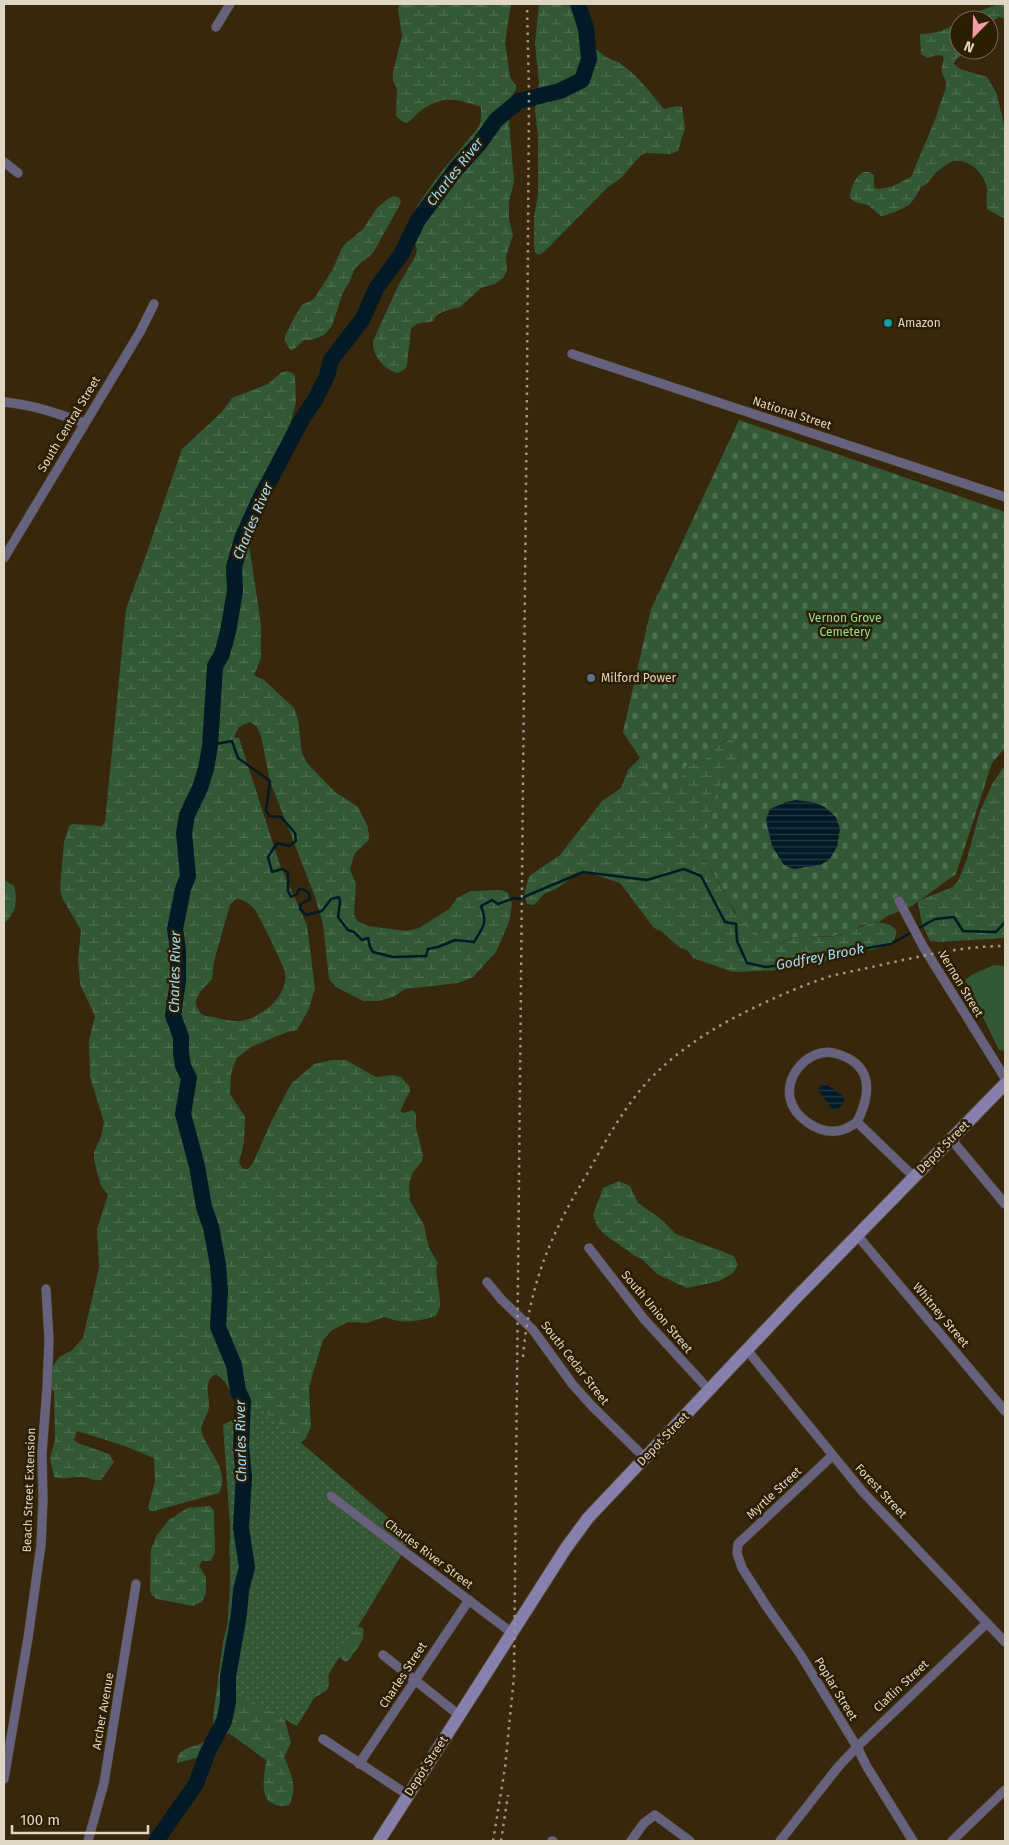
<svg xmlns="http://www.w3.org/2000/svg" width="1009" height="1845" font-family="'Fira Sans',sans-serif">
<style>
.wetland{fill:url(#wetland-marsh);fill-rule:evenodd}
.cemetery{fill:url(#cemetery-stones)}
.park{fill:url(#park-dots)}
.pitch{fill:#335836}
.water{fill:url(#water-rules)}
.lines{fill:none;stroke-linecap:round;stroke-linejoin:round}
.stream{stroke:#011a26;stroke-width:2.5}
.river{stroke:#011a26;stroke-width:16}
.street-casing{stroke:#52432a;stroke-width:10}
.secondary-casing{stroke:#52432a;stroke-width:14}
.street{stroke:#66617d;stroke-width:9}
.secondary{stroke:#8780ac;stroke-width:12}
.rail{stroke:#a29682;stroke-width:2.5;stroke-dasharray:2.5 5;stroke-linecap:butt}
.culture-dot{fill:#0f9aa8;stroke:#2c1e02;stroke-width:2}
.service-dot{fill:#5c6f8a;stroke:#2c1e02;stroke-width:2}
.labels{text-anchor:middle;dominant-baseline:central;stroke-width:5;stroke-linejoin:round;paint-order:stroke}
.poi-label{font-size:12px;fill:#dfd6c6;stroke:#2c1e02;text-anchor:start}
.street-label{font-size:12px;fill:#dfd6c6;stroke:#2c1e02}
.park-label{font-size:12px;fill:#91e197;stroke:#2c1e02}
.water-label{font-size:14px;font-style:italic;fill:#9cdcfa;stroke:#2c1e02}
</style>
<defs>
<pattern id="wetland-marsh" width="20" height="14" patternUnits="userSpaceOnUse" patternTransform="scale(1.25)"><rect width="20" height="14" fill="#335836"/><path d="M1 5h8M5 5V1M11 12h8M15 12V8" fill="none" stroke="#506f52"/></pattern>
<pattern id="cemetery-stones" width="16" height="16" patternUnits="userSpaceOnUse" patternTransform="scale(1.25)"><rect width="16" height="16" fill="#335836"/><path d="M2 7V4a2 2 0 0 1 4 0v3zM10 15v-3a2 2 0 0 1 4 0v3z" fill="#506f52"/></pattern>
<pattern id="park-dots" width="8" height="8" patternUnits="userSpaceOnUse" patternTransform="scale(1.25)"><rect width="8" height="8" fill="#335836"/><path d="M2 2h.1M6 6h.1" fill="none" stroke="#506f52" stroke-width="1.8" stroke-linecap="round"/></pattern>
<pattern id="water-rules" width="6" height="5" patternUnits="userSpaceOnUse" patternTransform="scale(1.25)"><rect width="6" height="5" fill="#011a26"/><path d="M0 2.5h6" fill="none" stroke="#263b44"/></pattern>
</defs>
<rect width="100%" height="100%" fill="#37270c"/>
<!-- wetland -->
<g class="wetland">
<path d="M399 4H511L505 43 510 77 516 86V90L511 97 508 109 514 182 509 201V220L513 235 506 256 507 271 503 278 495 284 481 288 460 307 442 312 436 316 433 321C424 324 418 320 411 329L407 365 405 369 398 373C384 370 372 355 373 341L398 286 415 257 417 249 415 244 405 232C420 193 451 161 477 129 482 122 481 115 481 107 457 99 445 95 423 109 417 113 413 119 407 123L403 122 396 116 397 89 393 80V72L402 36 398 9Z"/>
<path d="M539 4H572L577 28 586 46C597 48 598 51 606 57 611 60 616 60 621 64 640 77 650 93 664 109L677 106 682 107 685 128 678 151 669 154 646 153 641 155 621 178 607 188 543 253 538 255 535 252 534 245V216L538 195V138L535 109 539 83 535 44Z"/>
<polygon points="998,4 1005,4 1005,19 999,17 989,23 989,20 961,20 966,16"/>
<path d="M959 21V50H966L964 54 956 59 954 64 960 69 987 77 997 94 1005 130V219L987 209C986 202 987 196 987 189 986 175 969 158 954 161 949 162 942 168 938 171 931 176 930 184 921 187 918 192 914 200 910 204 906 208 886 216 881 216L868 205 855 202 850 198C850 187 855 178 863 172H869L874 175V187L878 189 891 187 911 177 937 115C938 104 946 94 946 84 946 79 942 76 942 72 940 66 945 62 943 56L938 55 927 58 921 54 920 34C934 34 948 30 959 21Z"/>
<polygon points="394,196 399,198 401,202 398,208 373,253 355,268 349,283 343,292 332,326 324,335 312,340 304,340 293,350 290,350 285,341 285,336 295,316 302,305 314,299 333,269 340,252 344,245 363,229 377,208 389,198"/>
<path d="M287 371 292 373 295 376 296 402 291 421 285 437 269 469 255 491 247 510 248 537 261 625V658L254 675 264 680 294 708 298 719 302 754 308 764 334 791 358 807 368 827 369 840 355 853 350 869 356 884 354 915 357 921 368 926 407 931 419 928 449 909 457 898 471 891 502 890 508 893 512 904 509 922 496 952 473 977 458 983 405 989 393 997 379 1001H363L336 987 329 979 323 924 315 897 270 781 261 736 257 727 250 722 239 727 234 737 239 738 280 865 307 925 315 988 309 1009 297 1030 287 1032 251 1047 236 1059 231 1074 230 1094 245 1117 244 1142 239 1163 243 1169H248L253 1163 271 1122 291 1084 314 1064 332 1060H346L376 1077 393 1075 401 1077 410 1087V1091L400 1111 404 1113 413 1110 416 1114V1128L423 1155 422 1161 413 1172 409 1184 410 1201 424 1225 429 1248 438 1263 436 1269 440 1301V1306L436 1316C415 1322 404 1324 384 1317L367 1323 348 1322 332 1330 323 1340 309 1387 311 1427 305 1439 285 1456 353 1625 363 1628C365 1638 361 1643 356 1650 351 1655 352 1659 346 1662L336 1655 328 1660 329 1685 327 1690 284 1717 291 1743 284 1757C292 1776 297 1785 290 1804 284 1807 280 1807 274 1804 258 1799 265 1774 266 1760L229 1733C220 1737 221 1754 210 1761L196 1758 177 1763V1760C182 1738 215 1756 213 1717L223 1642 231 1611 232 1567 229 1553 238 1412C233 1396 230 1384 216 1374 202 1382 210 1395 209 1407 208 1414 202 1422 201 1430 207 1452 231 1470 219 1493L154 1511H150L148 1508 155 1481 154 1458 122 1445 77 1431 74 1440 78 1443 109 1454 114 1462 101 1480C91 1481 92 1478 84 1477 74 1476 64 1481 54 1477L50 1458 55 1440 54 1392 49 1382 52 1368 59 1357 71 1351 83 1338 99 1268 97 1229 108 1195 101 1186 94 1160V1152L101 1137 104 1122 90 1077 89 1040 95 1016 80 984 78 960 81 930 62 898 60 889 64 842 69 826 73 824 102 826 105 822 126 609 146 555 182 449 222 412 232 398 268 384 282 372ZM236 899C244 899 250 904 255 910 259 915 284 967 285 972 289 996 262 1018 240 1021 230 1022 217 1017 206 1016L201 1014 196 1006V1000L200 992 212 979 214 961 230 905Z"/>
<path d="M729 739 738 743 741 754 735 765 724 775 702 860 709 866 735 913 778 944C784 942 790 938 796 937 809 935 822 938 835 936 855 933 873 914 893 927 900 932 895 938 891 944L871 950 852 949 823 962 784 970 733 972 693 958 688 951 679 947 661 931 654 928 620 883 587 872 578 873 556 889 544 894 534 905 527 904 524 895 529 876 560 855 602 801 621 788 628 770 640 758 644 759 646 761 645 770 675 787 686 766 704 760 718 745Z"/>
<polygon points="1005,765 1005,938 939,942 930,941 922,924 918,903 920,900 951,888 958,881 967,859 979,814 992,784"/>
<path d="M4 880 14 886C18 900 16 914 4 923Z"/>
<polygon points="619,1181 630,1186 638,1203 661,1219 676,1234 734,1256 738,1265 732,1274 719,1281 687,1288 657,1274 642,1259 635,1256 604,1234 597,1226 593,1215 603,1188"/>
<polygon points="210,1506 214,1511 215,1552 211,1561 202,1561 199,1566 206,1577 206,1593 202,1602 193,1606 157,1599 152,1595 150,1590 151,1549 157,1535 169,1520 187,1508"/>
</g>
<!-- cemetery -->
<path class="cemetery" d="M739 420 1005 512V748L992 763 956 874 912 906 887 916 879 922 862 925 851 932 833 936 794 937 778 944C744 941 726 894 711 869 707 863 700 858 695 852L724 775 735 765 741 754 738 743 728 739 718 745 704 760 686 766 675 787 662 794C639 787 644 782 646 761L640 758 623 732 651 609Z"/>
<!-- park -->
<polygon class="park" points="258,1406 412,1538 297,1726 224,1686 230,1583 230,1525 223,1425"/>
<!-- pitch -->
<polygon class="pitch" points="994,965 1005,966 1005,1051 999,1050 965,980 973,974"/>
<!-- water -->
<g class="water">
<polygon points="796,800 812,802 825,807 836,817 840,829 837,847 829,860 820,865 794,869 784,865 772,846 766,820 770,809 786,802"/>
<polygon points="826,1084 844,1097 844,1103 839,1108 833,1110 818,1090 821,1085"/>
</g>
<g class="lines">
<!-- stream -->
<g class="stream">
<path d="M210 734 216 744 232 741 238 758 270 781 266 810 269 816 281 817 295 833 296 841 289 846 277 843 268 857 272 872 282 869 288 872V891L291 897 297 894 299 889H303L309 893 310 899 301 904 300 909 306 915 322 911 331 899 339 897 340 902 338 917 348 930 354 932 362 940 368 938 370 947 373 952 393 957 426 956 428 949 438 947 455 940 474 942C483 927 488 924 481 906L492 900 498 904 514 898 519 899 583 872 647 880 684 869 701 876 725 922 736 924 737 941 747 963 766 967 793 963 821 956 891 944 912 932"/>
<polyline points="917,929 935,919 954,917 963,931 996,932 1005,922"/>
</g>
<!-- river -->
<polyline class="river" points="156,1841 196,1784 207,1754 224,1721 228,1702 228,1677 239,1614 241,1590 247,1567 241,1528 244,1476 241,1446 243,1401 238,1391 234,1365 218,1327 220,1291 218,1265 211,1227 204,1207 197,1166 183,1114 189,1078 183,1066 181,1053 181,1037 173,1015 178,981 178,950 175,929 183,889 188,876 184,833 187,815 200,788 206,769 210,746 215,666 222,654 228,632 235,591 234,567 243,536 259,501 302,419 315,400 327,376 331,360 362,320 377,287 401,255 418,220 456,169 479,144 496,120 519,101 560,91 582,80 589,59 586,28 578,4"/>
<defs>
<g id="street">
<polyline points="216,27 230,4"/>
<polyline points="4,162 18,173"/>
<polyline points="572,354 1005,497"/>
<path d="M4 402C33 405 57 413 84 423"/>
<polyline points="4,558 140,332 154,304"/>
<polyline points="899,901 924,948 1005,1078"/>
<path d="M857 1122C851 1126 844 1131 836 1131 817 1133 794 1117 790 1098 785 1074 810 1048 834 1053 873 1063 872 1092 857 1122L914 1177"/>
<polyline points="951,1139 1005,1204"/>
<polyline points="857,1235 1005,1411"/>
<polyline points="589,1248 644,1319 709,1390"/>
<polyline points="487,1282 501,1299 533,1330 573,1385 592,1406 645,1458"/>
<polyline points="747,1350 862,1491 1005,1642"/>
<polyline points="832,1456 738,1544 737,1553 742,1568 767,1607 800,1654 857,1747 867,1767 913,1841"/>
<polyline points="331,1496 512,1633"/>
<polyline points="383,1655 459,1715"/>
<polyline points="323,1739 408,1795"/>
<polyline points="359,1764 469,1600"/>
<polyline points="4,1779 28,1638 41,1545 43,1500 42,1453 47,1388 49,1340 46,1289"/>
<polyline points="88,1841 104,1783 136,1584"/>
<polyline points="552,1841 553,1841"/>
<polyline points="631,1841 644,1823 655,1815 690,1841"/>
<polyline points="780,1841 838,1767 857,1747 987,1623"/>
<polyline points="952,1841 1005,1790"/>
</g>
<polyline id="secondary" points="379,1841 566,1548 588,1518 795,1299 1005,1084"/>
</defs>
<!-- street casing -->
<use href="#street" class="street-casing"/>
<!-- secondary casing -->
<use href="#secondary" class="secondary-casing"/>
<!-- street -->
<use href="#street" class="street"/>
<!-- secondary -->
<use href="#secondary" class="secondary"/>
<!-- rail -->
<g class="rail">
<path d="M523 1357C529 1286 550 1235 587 1174 605 1142 624 1107 649 1080 684 1044 723 1022 768 1001 788 992 809 983 831 976 852 971 873 967 894 962 931 954 967 946 1005 946"/>
<polyline points="493,1841 505,1768 514,1676 527,386 529,92 527,4"/>
<polyline points="501,1841 508,1795"/>
</g>
</g>
<!-- markers -->
<circle class="culture-dot" cx="888" cy="323" r="5"/>
<circle class="service-dot" cx="591" cy="678" r="5"/>
<g class="labels">
<!-- poi labels -->
<g class="poi-label">
<text x="898" y="323">Amazon</text>
<text x="601" y="678">Milford Power</text>
</g>
<!-- street labels -->
<g class="street-label">
<text transform="translate(792 413) rotate(18)">National Street</text>
<text transform="translate(69 424) rotate(-59)">South Central Street</text>
<text transform="translate(961 984) rotate(59)">Vernon Street</text>
<text transform="translate(943 1147) rotate(-45)">Depot Street</text>
<text transform="translate(657 1312) rotate(50)">South Union Street</text>
<text transform="translate(941 1315) rotate(50)">Whitney Street</text>
<text transform="translate(575 1363) rotate(52)">South Cedar Street</text>
<text transform="translate(663 1439) rotate(-46)">Depot Street</text>
<text transform="translate(29 1490) rotate(-88)">Beach Street Extension</text>
<text transform="translate(881 1491) rotate(47)">Forest Street</text>
<text transform="translate(774 1493) rotate(-43)">Myrtle Street</text>
<text transform="translate(429 1554) rotate(37)">Charles River Street</text>
<text transform="translate(403 1675) rotate(-57)">Charles Street</text>
<text transform="translate(901 1686) rotate(-43)">Claflin Street</text>
<text transform="translate(836 1689) rotate(59)">Poplar Street</text>
<text transform="translate(103 1711) rotate(-80)">Archer Avenue</text>
<text transform="translate(426 1766) rotate(-57)">Depot Street</text>
</g>
<!-- park labels -->
<g class="park-label">
<text x="845" y="618">Vernon Grove<tspan x="845" dy="14">Cemetery</tspan></text>
</g>
<!-- water labels -->
<g class="water-label">
<text transform="translate(455 172) rotate(-52)">Charles River</text>
<text transform="translate(253 521) rotate(-67)">Charles River</text>
<text transform="translate(820 957) rotate(-11)">Godfrey Brook</text>
<text transform="translate(175 972) rotate(-89)">Charles River</text>
<text transform="translate(241 1441) rotate(-91)">Charles River</text>
</g>
</g>
<!-- border -->
<rect width="1009" height="1845" fill="none" stroke="#dfd6c6" stroke-width="10"/>
<!-- north arrow -->
<g transform="translate(974 35) rotate(203)"><circle r="24" fill="#2c1e02" stroke="#746850"/>
<path d="M0-4L9 19L0 12L-9 19Z" fill="#f49aa6"/>
<text y="-8" font-size="14" font-weight="bold" text-anchor="middle" fill="#dfd6c6">N</text>
</g>
<!-- scale -->
<path d="M12 1825v8h136v-8" fill="none" stroke="#dfd6c6" stroke-width="2.5"/>
<text x="20" y="1825" font-size="15" fill="#dfd6c6" stroke="#2c1e02" stroke-width="4" paint-order="stroke">100 m</text>
</svg>
